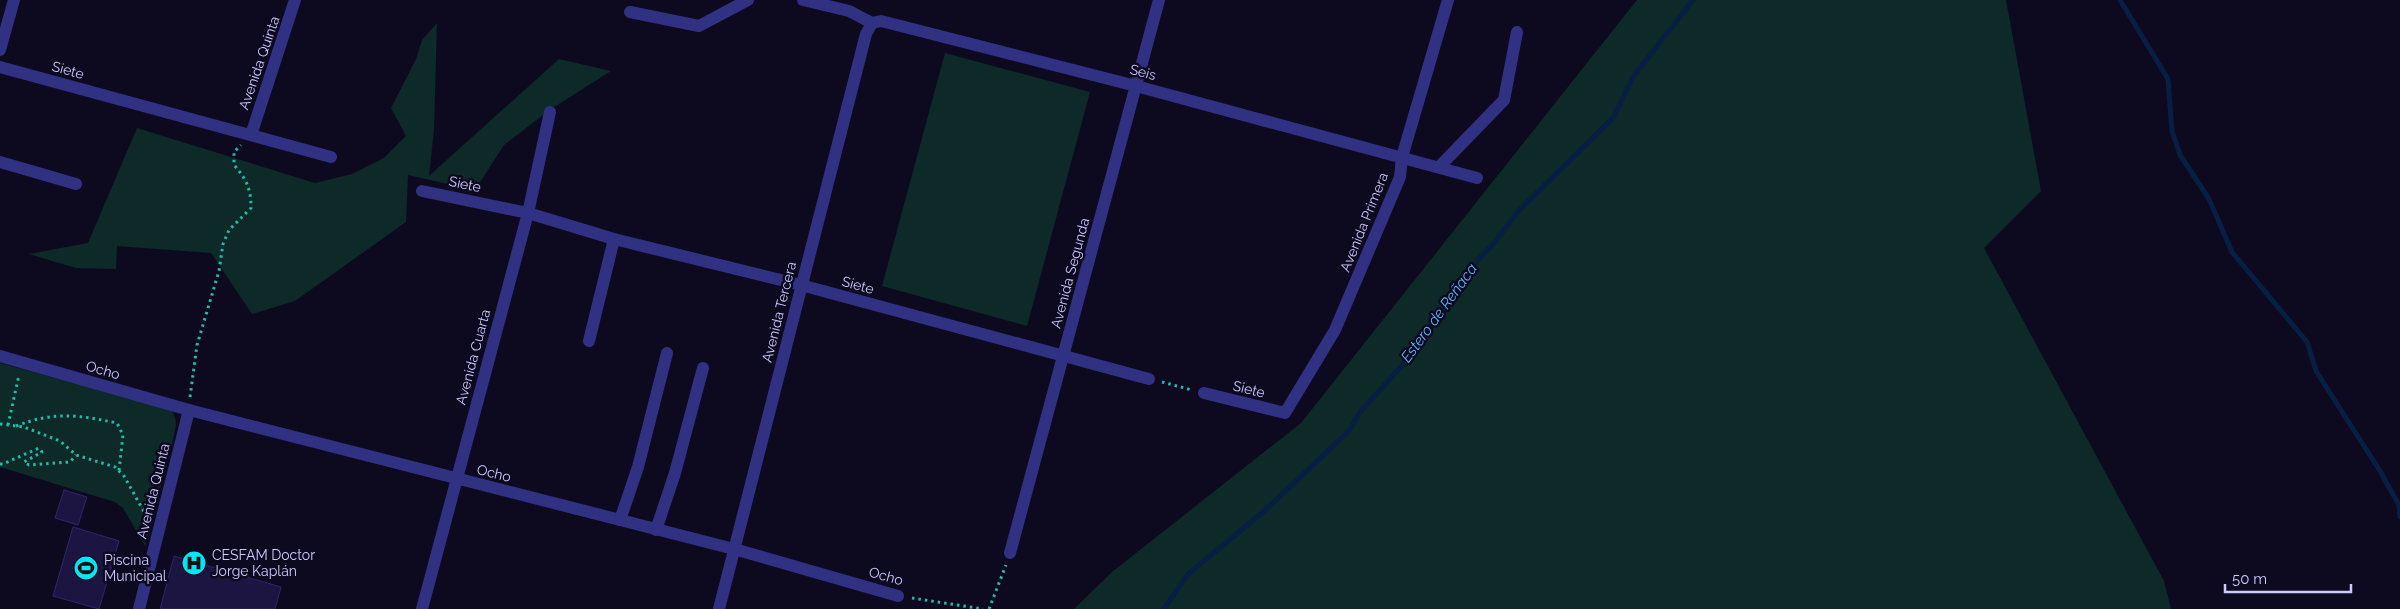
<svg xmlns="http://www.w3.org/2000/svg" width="2400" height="609" font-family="Raleway,sans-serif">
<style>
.green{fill:#0d2a28}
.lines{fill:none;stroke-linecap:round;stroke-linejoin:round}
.stream{stroke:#061f43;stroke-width:5}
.building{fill:#1c1542;stroke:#302471}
.path{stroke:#22baaa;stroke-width:3;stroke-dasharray:2.5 4;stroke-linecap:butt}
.minor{stroke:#313183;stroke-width:12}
.labels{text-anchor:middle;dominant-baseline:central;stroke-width:5;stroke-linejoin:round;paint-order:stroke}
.street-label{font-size:14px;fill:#cdc9ff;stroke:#0d0a20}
.poi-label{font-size:14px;fill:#cdc9ff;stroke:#0d0a20;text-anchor:start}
.water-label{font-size:15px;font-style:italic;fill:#57b8ff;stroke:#0d0a20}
</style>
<rect width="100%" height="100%" fill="#0d0a20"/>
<!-- green -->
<g class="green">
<polygon points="1637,0 2006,0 2041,191 1984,248 2164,581 2171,609 1074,609 1112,572 1301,423"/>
<polygon points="437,23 434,130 429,176 559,59 611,71 551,109 504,145 475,190 408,175 406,222 295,301 252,314 211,253 117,246 116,269 76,268 29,254 88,243 137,128 315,183 352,174 384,158 406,136 391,108 416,59 422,40"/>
<polygon points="945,53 1090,92 1027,326 882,286"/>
<path d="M0 363 170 409C178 418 176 425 174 436L145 546 123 508 115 502 0 467Z"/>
</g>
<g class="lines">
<!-- stream -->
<g class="stream">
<polyline points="2120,0 2168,79 2172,131 2180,155 2209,199 2232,252 2307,342 2316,371 2380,471 2399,505 2400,517"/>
<polyline points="1164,609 1188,574 1262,513 1349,431 1360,412 1406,361 1448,305 1468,270 1495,242 1517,212 1613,118 1633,77 1693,0"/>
</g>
</g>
<!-- building -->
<g class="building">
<polygon points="64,490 87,497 78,525 55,518"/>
<polygon points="73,527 119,541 99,609 53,596"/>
<polygon points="174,556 281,587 275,609 160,609"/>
</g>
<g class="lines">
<!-- path -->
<g class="path">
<polyline points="1162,382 1192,390"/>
<path d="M190 397 197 345 219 271 223 244 229 230 251 208C251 189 247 180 234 165V152L241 145"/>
<polyline points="0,424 24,427 60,441 76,455 115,467 124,476 147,517"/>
<polyline points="8,425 19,375"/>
<path d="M16 426C55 411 78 415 117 423L123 435 119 471"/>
<polyline points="0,464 3,464 39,448 42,452 24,462 29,465 70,462 76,455"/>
<polyline points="912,598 983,609"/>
<polyline points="989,609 1006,565"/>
</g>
<!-- minor -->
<g class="minor">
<polyline points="803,0 849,11 872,23 881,21 1136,86 1477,178"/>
<polyline points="630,12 699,26 748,0"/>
<polyline points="0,50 14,0"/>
<polyline points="0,67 331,157"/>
<polyline points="251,135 295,0"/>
<polyline points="0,162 76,184"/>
<polyline points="1439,167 1504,100 1517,32"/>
<polyline points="422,191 528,213 614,239 801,285 1149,379"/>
<polyline points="589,341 614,239"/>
<polyline points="0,356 189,410 734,549 898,596"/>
<polyline points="1204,393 1285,413 1335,330 1400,177 1402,157 1448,0"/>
<polyline points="620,520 638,467 667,353"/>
<polyline points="656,530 675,473 703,368"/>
<polyline points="1010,553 1159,0"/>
<polyline points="139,609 189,410"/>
<polyline points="422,609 528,213 550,112"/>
<polyline points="719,609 866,34 872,23"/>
</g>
</g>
<!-- icons -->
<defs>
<symbol id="hospital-disc" viewBox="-11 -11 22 22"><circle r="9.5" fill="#00e6f4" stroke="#0d0a20"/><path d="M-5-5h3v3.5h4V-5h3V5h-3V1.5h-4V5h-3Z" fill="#111"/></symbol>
<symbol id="stadium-disc" viewBox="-11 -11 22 22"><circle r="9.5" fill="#00e6f4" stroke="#0d0a20"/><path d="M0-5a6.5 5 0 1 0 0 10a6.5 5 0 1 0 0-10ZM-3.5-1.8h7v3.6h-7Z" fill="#111"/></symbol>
</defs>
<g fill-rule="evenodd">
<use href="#hospital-disc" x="180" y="549" width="28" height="28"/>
<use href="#stadium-disc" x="72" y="554" width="28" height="28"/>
</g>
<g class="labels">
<!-- street labels -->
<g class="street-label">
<text transform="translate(259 63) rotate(-71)">Avenida Quinta</text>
<text transform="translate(68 70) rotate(15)">Siete</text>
<text transform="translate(1143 72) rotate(15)">Seis</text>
<text transform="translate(465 184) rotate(12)">Siete</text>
<text transform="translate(1364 222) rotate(-68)">Avenida Primera</text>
<text transform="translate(1070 273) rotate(-75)">Avenida Segunda</text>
<text transform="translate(858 285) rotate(15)">Siete</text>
<text transform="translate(779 312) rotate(-76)">Avenida Tercera</text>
<text transform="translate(473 357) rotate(-75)">Avenida Cuarta</text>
<text transform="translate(103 370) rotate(16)">Ocho</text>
<text transform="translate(1249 389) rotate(14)">Siete</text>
<text transform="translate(494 473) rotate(14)">Ocho</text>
<text transform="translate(153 491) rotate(-76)">Avenida Quinta</text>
<text transform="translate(886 576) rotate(15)">Ocho</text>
</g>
<!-- poi labels -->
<g class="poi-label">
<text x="212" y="555">CESFAM Doctor<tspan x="212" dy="16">Jorge Kaplán</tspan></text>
<text x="104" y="560">Piscina<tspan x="104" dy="16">Municipal</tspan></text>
</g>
<!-- water labels -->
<g class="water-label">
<text transform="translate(1439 313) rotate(-54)">Estero de Reñaca</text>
</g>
</g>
<!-- scale -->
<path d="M2225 584v8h126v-8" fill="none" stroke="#cdc9ff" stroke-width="2.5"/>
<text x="2232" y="584" font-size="15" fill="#cdc9ff" stroke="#0d0a20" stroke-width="4" paint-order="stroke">50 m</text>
</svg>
